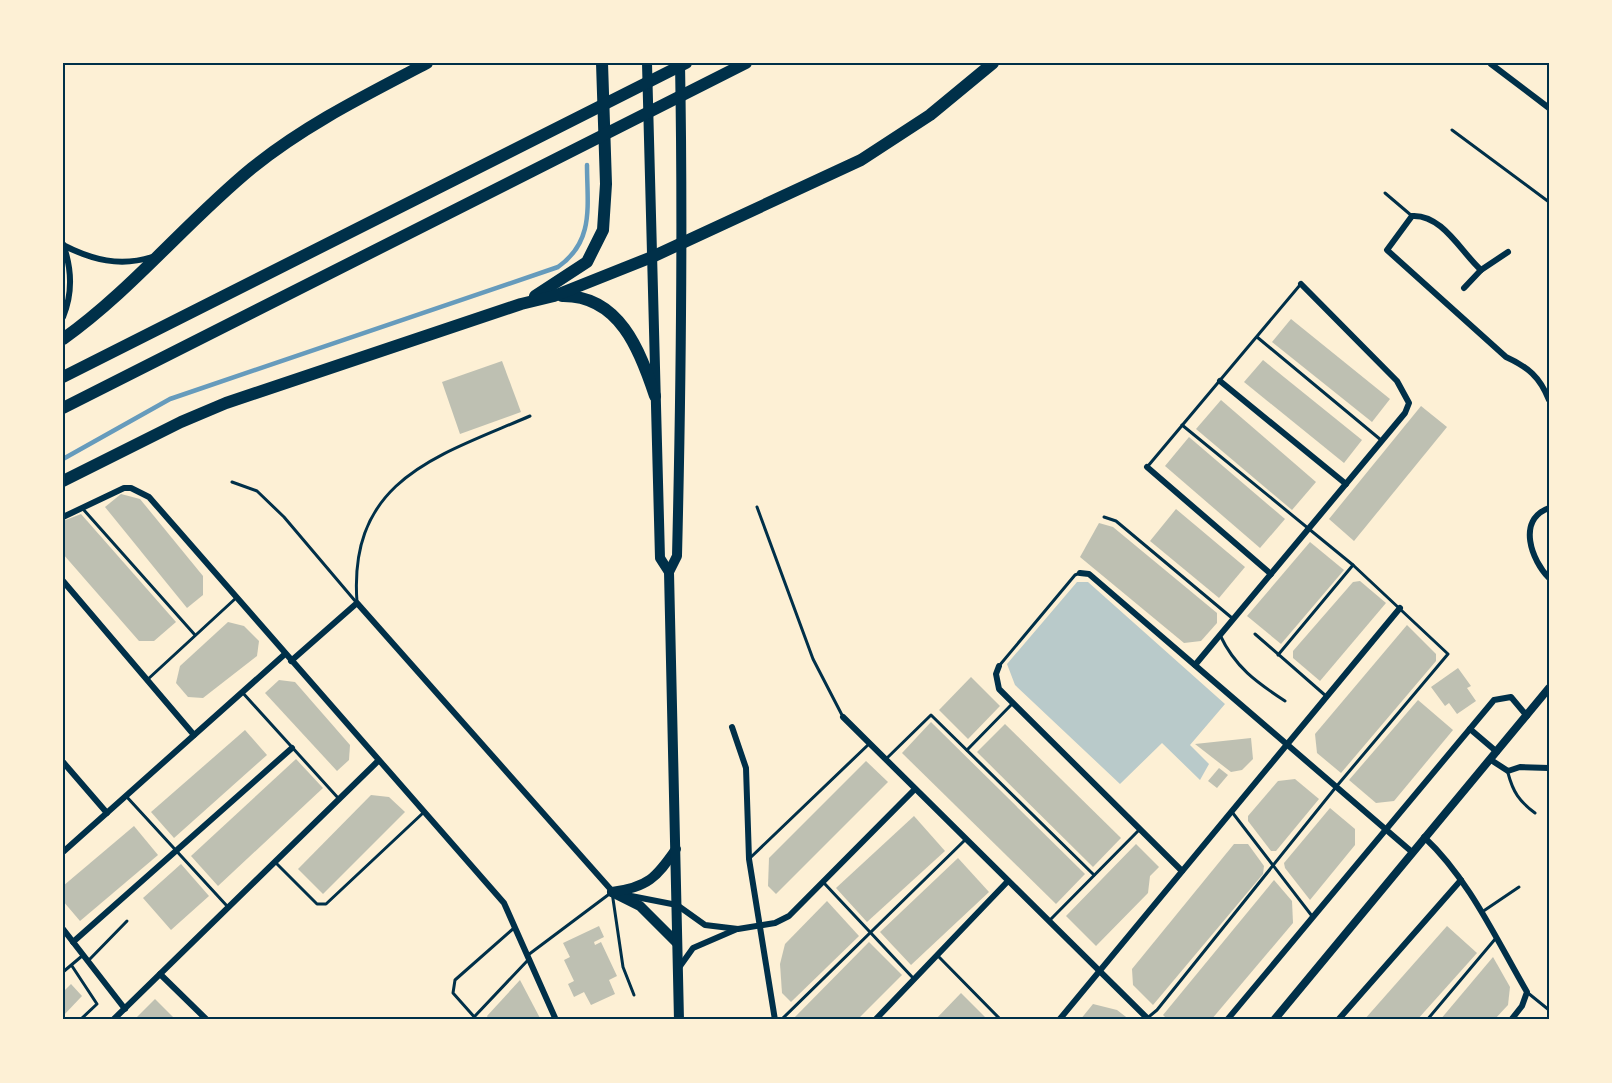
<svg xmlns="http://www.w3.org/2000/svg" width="1612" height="1083" font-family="Cabin,sans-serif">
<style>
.green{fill:#b9caca}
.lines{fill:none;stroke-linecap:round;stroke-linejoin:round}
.stream{stroke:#669bbc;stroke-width:4.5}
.building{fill:#bec0b2}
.service{stroke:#003049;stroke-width:3}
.minor{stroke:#003049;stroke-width:6}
.tertiary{stroke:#003049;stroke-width:8}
.primary{stroke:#003049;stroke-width:10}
.motorway{stroke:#003049;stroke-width:12}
.neatline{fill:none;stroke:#003049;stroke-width:2}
</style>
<rect width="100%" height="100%" fill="#fdf0d5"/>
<!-- green -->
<polygon class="green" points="1077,582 1088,582 1225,704 1190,745 1209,764 1200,780 1162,743 1120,784 1015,685 1007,664"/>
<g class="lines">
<!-- stream -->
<path class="stream" d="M63 459 170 399 558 267C595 241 587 205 587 165"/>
</g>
<!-- building -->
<g class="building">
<polygon points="1291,319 1390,399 1372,422 1272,342"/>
<polygon points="1263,360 1362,440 1344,463 1244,382"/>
<polygon points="502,361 521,412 460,434 442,382"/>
<polygon points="1221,400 1316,482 1292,510 1196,429"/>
<polygon points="1421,406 1447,427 1354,541 1329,519"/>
<polygon points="1189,437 1285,519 1260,548 1165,466"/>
<polygon points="121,494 140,499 203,576 203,595 187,608 105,507"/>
<polygon points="1176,509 1245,567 1219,598 1150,541"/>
<polygon points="81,514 176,622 154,641 139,641 63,554 63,521"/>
<polygon points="1099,523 1113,527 1217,613 1217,623 1201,641 1184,643 1080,557"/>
<polygon points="1310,542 1344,570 1281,644 1247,616"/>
<polygon points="1360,581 1386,603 1320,681 1293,658 1293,651 1353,582"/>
<polygon points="228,622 244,626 259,641 257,656 203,698 188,697 176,683 180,666"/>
<polygon points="1407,625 1436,654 1436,661 1341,773 1317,753 1315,734"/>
<polygon points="1458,668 1471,686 1467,688 1476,701 1457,714 1449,703 1445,706 1431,687"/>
<polygon points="971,677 1000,706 968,739 939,710"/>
<polygon points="279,680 295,682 350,745 349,760 337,771 265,693"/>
<polygon points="1418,700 1453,730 1394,801 1376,803 1349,780"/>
<polygon points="931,722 1085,874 1056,904 902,753"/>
<polygon points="1005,724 1121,838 1093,867 977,752"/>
<polygon points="245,730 267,755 174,838 151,812"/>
<polygon points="1251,738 1253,759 1242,770 1231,772 1195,744"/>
<polygon points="296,759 323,788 218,886 191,856"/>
<polygon points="866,761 888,782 776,894 768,886 769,858"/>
<polygon points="1219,768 1228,775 1217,788 1208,781"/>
<polygon points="1295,779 1319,799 1276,851 1271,851 1248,821 1248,816 1278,781"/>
<polygon points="371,795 389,797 405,812 323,894 298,869"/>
<polygon points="1330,808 1355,829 1355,845 1310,900 1285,868 1284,863"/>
<polygon points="914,816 945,851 867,922 836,888"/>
<polygon points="134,826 158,855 80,921 63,901 63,886"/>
<polygon points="1136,844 1159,867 1150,876 1148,893 1096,946 1066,916"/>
<polygon points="1234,844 1248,844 1264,866 1263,874 1153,1005 1133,985 1132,969"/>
<polygon points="958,858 989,892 911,965 880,932"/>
<polygon points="181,864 209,896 171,930 143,898"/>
<polygon points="1274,880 1292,901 1293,923 1211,1020 1168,1020 1163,1015"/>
<polygon points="827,901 859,936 791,1002 782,993 780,964 785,944"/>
<polygon points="599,926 604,937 594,942 595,945 601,942 617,976 609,980 615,994 591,1005 584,992 574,997 568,984 574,981 564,960 570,957 563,943"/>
<polygon points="1447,926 1477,953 1417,1020 1364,1020"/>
<polygon points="869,942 902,975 857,1020 792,1020"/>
<polygon points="1493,957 1510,987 1508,1005 1494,1020 1440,1020"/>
<polygon points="520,980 541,1020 489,1020 487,1016"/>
<polygon points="71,984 82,996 63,1016 63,992"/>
<polygon points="961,993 988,1020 935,1020"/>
<polygon points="155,999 174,1018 171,1020 134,1020"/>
<polygon points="1093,1004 1117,1010 1130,1020 1080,1020"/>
</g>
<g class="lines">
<!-- service -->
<g class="service">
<polyline points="1452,130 1549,202"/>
<polyline points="1385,193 1412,216"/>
<polyline points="1257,337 1381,440"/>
<polyline points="1148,466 1300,285"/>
<polyline points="232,482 257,491 284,517 356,602"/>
<polyline points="757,507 813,659 843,717"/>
<polyline points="83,509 195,635"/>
<polyline points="1104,517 1116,521 1232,618"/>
<path d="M357 602C348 479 438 456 530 416"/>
<polyline points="1255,634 1326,696"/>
<path d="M1220 635C1235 667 1256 682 1285 701"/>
<polyline points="1278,655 1353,565"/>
<polyline points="999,666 1075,575 1080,573"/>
<polyline points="147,680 236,598"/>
<polyline points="242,692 339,799"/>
<polyline points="967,750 1012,704"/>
<polyline points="886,759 931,715 1094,875"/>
<path d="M1508 773C1513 792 1519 801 1535 813"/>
<polyline points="126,796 227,906"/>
<polyline points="1232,812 1312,916"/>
<polyline points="750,858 870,743"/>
<polyline points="275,862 317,904 326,904 423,813"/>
<polyline points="824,883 914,979"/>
<polyline points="1482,912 1519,887"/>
<polyline points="1049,921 1140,829"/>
<polyline points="528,955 612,892 623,967 634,995"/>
<polyline points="938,956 1001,1020"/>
<polyline points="88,961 127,921"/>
<polyline points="72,966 97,1004 80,1020"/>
<polyline points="63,972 82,956"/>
<polyline points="1528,993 1549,1010"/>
<polyline points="475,1016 528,960"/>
<polyline points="477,1020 453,993 455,980 514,928"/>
<polyline points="781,1020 966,839"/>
<polyline points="1145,1020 1157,1010 1336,787 1448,654 1353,565 1182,425"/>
<polyline points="1427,1020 1496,938"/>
</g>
<!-- minor -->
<g class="minor">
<polyline points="1491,64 1549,108"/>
<path d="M63 245C92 260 120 267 152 257"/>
<path d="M1481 270C1461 252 1442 214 1412 216L1387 250 1506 357C1528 367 1540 377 1549 400"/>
<polyline points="1464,288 1481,270 1508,252"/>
<path d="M63 317C73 293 72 269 63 244"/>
<polyline points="1220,381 1346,484"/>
<polyline points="1147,467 1271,574"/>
<path d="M1549 508C1516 520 1532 561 1549 578"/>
<polyline points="63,517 124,488 131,488 149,497 504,903 556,1020"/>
<polyline points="1080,573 1089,574 1412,852"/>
<polyline points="63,581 194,735"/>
<polyline points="291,661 357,603 613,892"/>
<polyline points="1195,665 1405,413 1409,403 1397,381 1301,284"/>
<polyline points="999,666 996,674 999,689 1182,871"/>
<polyline points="843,717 1149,1020"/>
<polyline points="732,727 746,768 749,859 775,1020"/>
<polyline points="1470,729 1497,752"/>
<polyline points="1491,760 1508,771 1520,767 1549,768"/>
<polyline points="63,762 107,813"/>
<path d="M1424 837C1469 879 1496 939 1527 992L1522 1006 1511 1020"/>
<polyline points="63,852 285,654"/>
<polyline points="626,895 677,905 705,925 738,929 775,923 789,916 915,789"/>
<polyline points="63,929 125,1009"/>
<polyline points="73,942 292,748"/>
<polyline points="678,969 693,948 737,929"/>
<polyline points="160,974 207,1020"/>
<polyline points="113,1020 378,761"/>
<polyline points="875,1020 1008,881"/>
<polyline points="1059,1020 1400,608"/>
<polyline points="1227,1020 1494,700 1511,697 1527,716"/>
<polyline points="1338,1020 1461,880"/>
</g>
<!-- tertiary -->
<polyline class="tertiary" points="1274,1020 1549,688"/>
<!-- primary -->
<g class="primary">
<polyline points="647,63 660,558 669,572"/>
<polyline points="612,892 640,906 677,943"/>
<path d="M612 892C648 887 656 878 676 849"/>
<path d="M679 1020 669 572 677 556C681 391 683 227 680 63"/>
</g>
<!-- motorway -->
<g class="motorway">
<polyline points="535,296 587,262 603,230 606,184 602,63"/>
<path d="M562 296C619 295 640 350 655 396"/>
<path d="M63 339C132 290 186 222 252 168 305 125 366 95 427 63"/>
<polyline points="63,377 686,63"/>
<polyline points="63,408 746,63"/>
<polyline points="63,481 181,422 226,403 521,304 554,296 652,257 861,160 930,115 993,63"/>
</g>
</g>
<!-- border -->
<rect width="1612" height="1083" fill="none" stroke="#fdf0d5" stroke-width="129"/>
<rect x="64" y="64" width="1484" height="954" class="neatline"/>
</svg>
